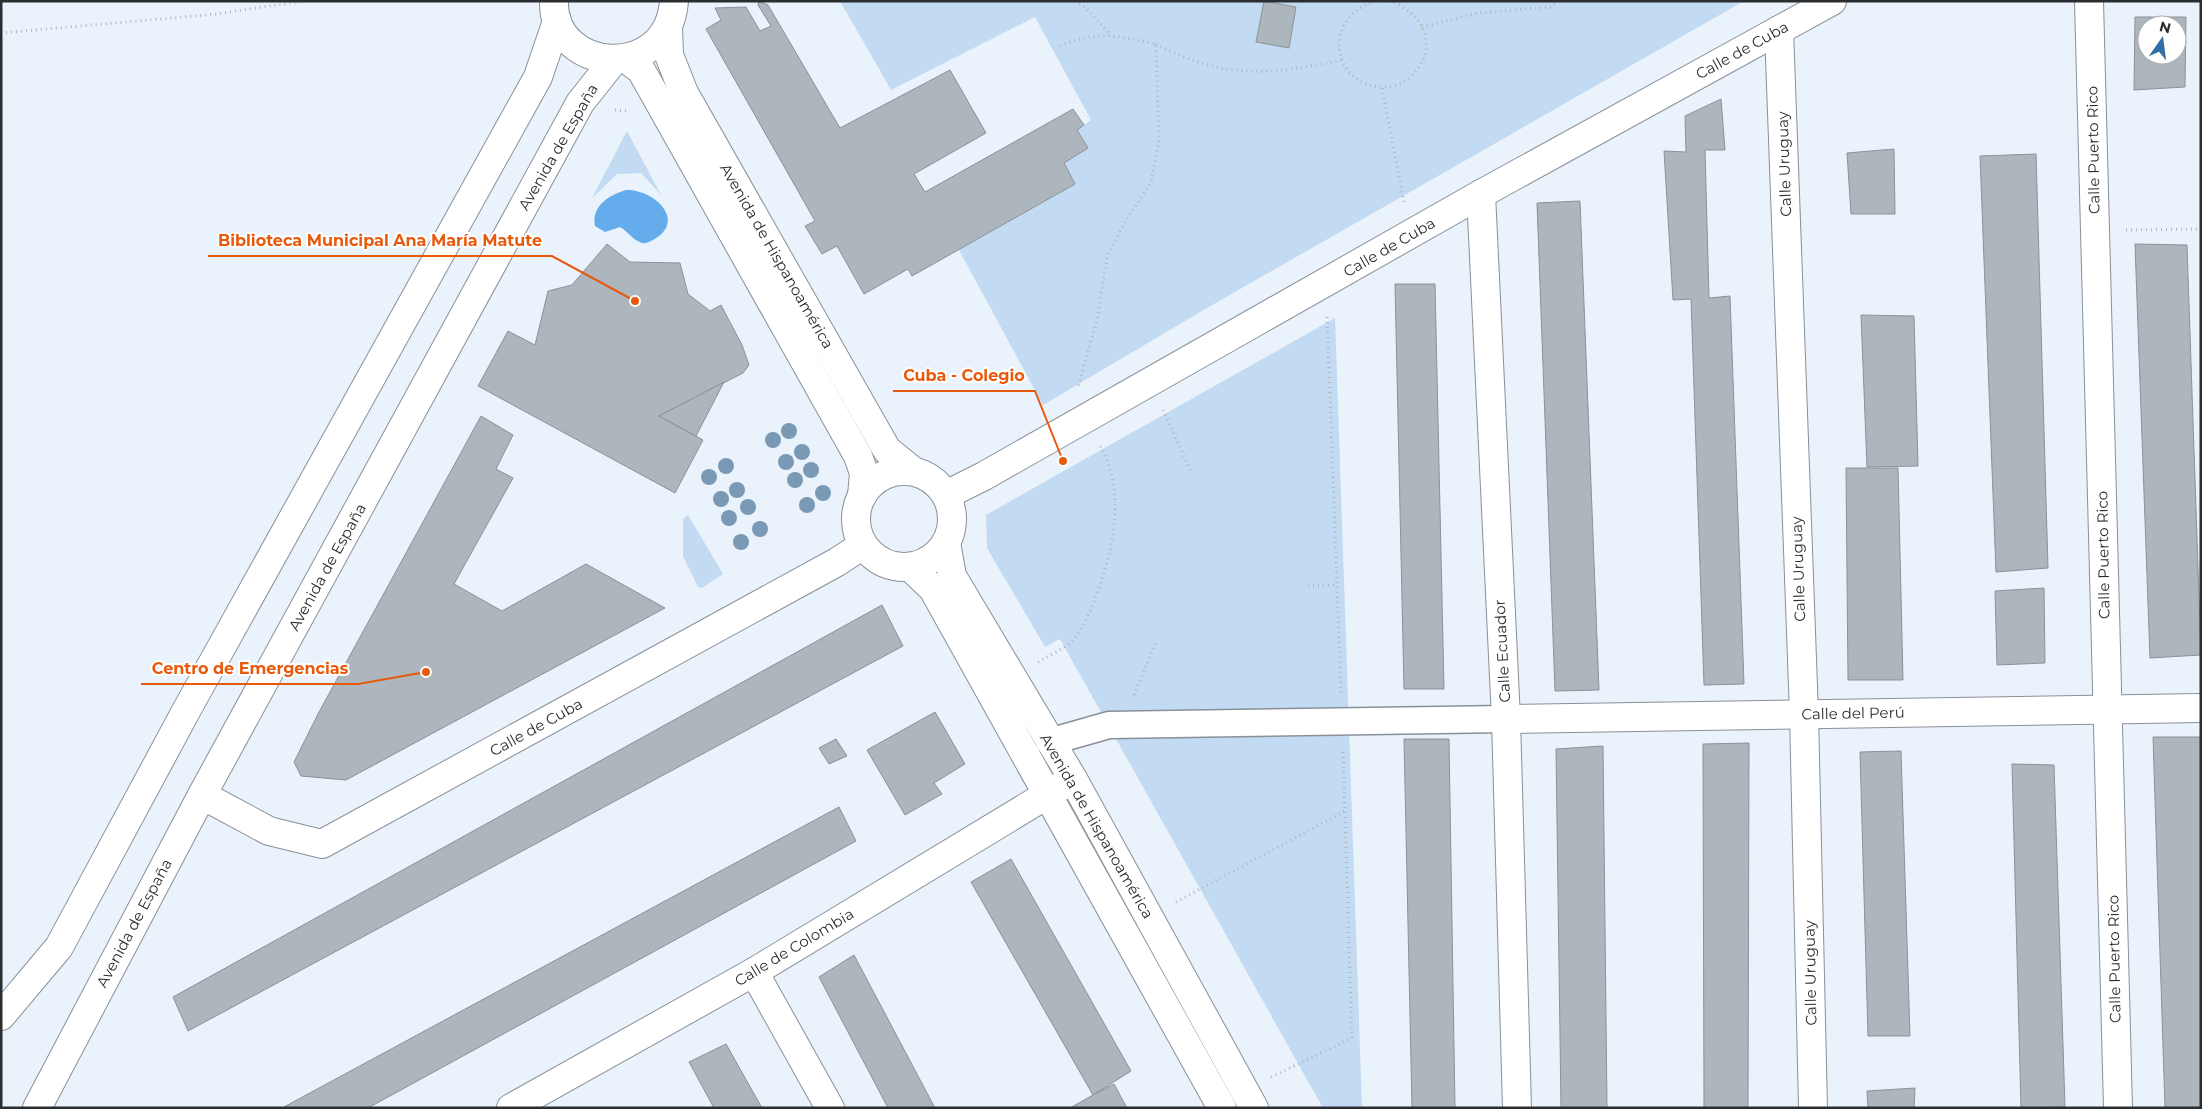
<svg xmlns="http://www.w3.org/2000/svg" width="2202" height="1109" font-family="Montserrat,sans-serif">
<style>
.green{fill:#c2daf2}
.water{fill:#65aced}
.building{fill:#adb5bd;stroke:#8a9299;fill-rule:evenodd}
.lines{fill:none;stroke-linecap:round;stroke-linejoin:round}
.pedestrian-casing{stroke:#899098;stroke-width:29}
.minor-casing{stroke:#899098;stroke-width:30}
.tertiary-casing{stroke:#899098;stroke-width:30}
.path{stroke:#b0b7be;stroke-width:3;stroke-dasharray:1 4;stroke-linecap:butt}
.pedestrian{stroke:#fff;stroke-width:26}
.minor{stroke:#fff;stroke-width:28}
.tertiary{stroke:#fff;stroke-width:28}
.tree{fill:#7a99b5}
.labels{text-anchor:middle;dominant-baseline:central;stroke-width:4;stroke-linejoin:round;paint-order:stroke}
.street-label{font-size:15px;fill:#2b2e31;stroke:#fff}
.leader{fill:none;stroke:#e8590c;stroke-width:2}
.callout-dot{fill:#e8590c;stroke:#fff;stroke-width:2}
.callout-label{font-size:16px;text-anchor:middle;font-weight:bold;fill:#e8590c;stroke:#fff;stroke-width:4;stroke-linejoin:round;paint-order:stroke}
</style>
<rect width="100%" height="100%" fill="#eaf2fb"/>
<!-- green -->
<g class="green">
<polygon points="840,1 1744,1 1207,308 1043,405 959,250 1075,184 1064,163 1088,148 1077,130 1091,120 1035,17 891,90"/>
<polygon points="627,131 661,195 641,173 617,174 592,198"/>
<polygon points="1335,318 1362,1108 1323,1108 1060,639 1045,647 987,548 986,515"/>
<polygon points="688,515 723,574 702,588 698,587 683,556 683,519"/>
</g>
<!-- water -->
<path class="water" d="M626 190C654 189 688 221 653 240 649 242 645 244 642 243 631 239 628 231 620 227L605 232 595 226C591 206 609 195 626 190Z"/>
<!-- building -->
<g class="building">
<polygon points="759,1 768,5 840,128 950,70 986,133 914,174 925,192 1073,109 1084,125 1077,130 1088,148 1064,163 1075,184 912,276 908,269 864,294 837,246 822,254 805,226 815,221 706,29 721,20 715,8 746,7 760,31 771,26 758,5"/>
<polygon points="1264,1 1296,7 1289,48 1256,42"/>
<path d="M2135 17H2186L2185 87 2134 90ZM2147 25H2177V55H2147Z"/>
<polygon points="1721,99 1725,150 1705,150 1709,298 1730,296 1744,684 1704,685 1691,299 1673,300 1664,151 1686,152 1685,116"/>
<polygon points="1894,149 1895,214 1851,214 1847,153"/>
<polygon points="2036,154 2048,568 1996,572 1980,156"/>
<polygon points="1580,201 1599,690 1555,691 1537,203"/>
<polygon points="607,244 630,262 680,263 688,294 710,311 721,305 742,345 749,365 743,373 659,416 703,440 675,493 478,386 508,331 535,345 548,291 572,285"/>
<polygon points="2135,244 2187,245 2201,655 2150,658"/>
<polygon points="1395,284 1435,284 1444,689 1404,689"/>
<polygon points="1861,315 1914,316 1918,466 1867,467"/>
<polygon points="724,382 696,436 659,416 684,403"/>
<polygon points="481,416 513,435 496,469 513,478 454,584 502,611 586,564 665,608 346,780 301,776 294,762 319,712"/>
<polygon points="1846,468 1898,468 1903,680 1848,680"/>
<polygon points="2044,588 2045,663 1997,665 1995,591"/>
<polygon points="882,605 903,646 188,1031 173,997"/>
<polygon points="935,712 965,764 934,783 942,794 905,815 867,750"/>
<polygon points="2153,737 2201,737 2201,1108 2165,1108"/>
<polygon points="836,739 847,756 829,764 819,748"/>
<polygon points="1404,739 1449,739 1455,1108 1412,1108"/>
<polygon points="1749,743 1748,1108 1704,1108 1703,744"/>
<polygon points="1603,746 1607,1108 1561,1108 1556,749"/>
<polygon points="1901,751 1910,1036 1868,1036 1860,752"/>
<polygon points="2012,764 2054,765 2065,1107 2021,1108"/>
<polygon points="839,807 856,841 368,1108 282,1108"/>
<polygon points="1011,859 1131,1071 1093,1095 971,882"/>
<polygon points="854,955 935,1108 888,1108 819,977"/>
<polygon points="726,1044 762,1108 714,1108 689,1062"/>
<polygon points="1114,1084 1127,1108 1070,1108 1093,1095"/>
<polygon points="1915,1088 1914,1108 1868,1108 1867,1091"/>
</g>
<g class="lines">
<defs>
<polyline id="pedestrian" points="1049,742 1109,725 1506,719"/>
<g id="minor">
<polyline points="2089,1 2118,1108"/>
<polyline points="668,27 669,55 684,93 883,443 887,450 913,471"/>
<polyline points="1779,30 1804,714 1813,1108"/>
<polyline points="626,59 641,70 858,456 864,473 862,496"/>
<polyline points="1481,194 1506,719 1517,1108"/>
<circle cx="904" cy="519" r="48"/>
<polyline points="946,495 984,476 1481,194 1832,1"/>
<polyline points="946,543 952,576 1073,779 1254,1108"/>
<polyline points="910,567 933,589 1222,1108"/>
<polyline points="1506,719 2201,708"/>
<polyline points="202,795 269,831 322,844 837,562 863,545"/>
<polyline points="754,972 830,1108"/>
<polyline points="511,1108 754,972 1073,779"/>
</g>
<g id="tertiary">
<path d="M554 1C552 73 668 83 674 1"/>
<polyline points="1,1016 59,947 186,711 538,77 557,21"/>
<polyline points="37,1108 202,795 580,103 614,60"/>
</g>
</defs>
<!-- pedestrian casing -->
<use href="#pedestrian" class="pedestrian-casing"/>
<!-- minor casing -->
<use href="#minor" class="minor-casing"/>
<!-- tertiary casing -->
<use href="#tertiary" class="tertiary-casing"/>
<!-- path -->
<g class="path">
<polyline points="1075,1 1085,7 1110,34"/>
<path d="M1375 1C1316 21 1336 95 1392 86 1407 84 1417 72 1423 60 1435 33 1414 9 1390 1"/>
<polyline points="1422,27 1477,13 1551,7 1558,1"/>
<polyline points="1,33 217,14 302,1"/>
<path d="M1156 44C1227 80 1267 75 1343 60"/>
<path d="M1060 46C1096 30 1119 36 1156 44L1159 142 1151 183 1126 220 1107 257 1097 320 1078 386"/>
<polyline points="1382,88 1404,202"/>
<polyline points="615,110 628,111"/>
<polyline points="2126,230 2201,229"/>
<polyline points="1327,317 1341,693"/>
<polyline points="1163,410 1190,470"/>
<polyline points="1308,586 1337,585"/>
<path d="M1038 662C1049 655 1065 649 1074 639 1083 629 1090 612 1095 599 1113 552 1127 492 1100 446"/>
<polyline points="1134,695 1157,640"/>
<polyline points="1176,902 1345,811"/>
<polyline points="1271,1077 1352,1038 1343,751"/>
</g>
<!-- pedestrian -->
<use href="#pedestrian" class="pedestrian"/>
<!-- minor -->
<use href="#minor" class="minor"/>
<!-- tertiary -->
<use href="#tertiary" class="tertiary"/>
</g>
<!-- trees -->
<g class="tree">
<circle cx="789" cy="431" r="8"/>
<circle cx="773" cy="440" r="8"/>
<circle cx="802" cy="452" r="8"/>
<circle cx="786" cy="462" r="8"/>
<circle cx="726" cy="466" r="8"/>
<circle cx="811" cy="470" r="8"/>
<circle cx="709" cy="477" r="8"/>
<circle cx="795" cy="480" r="8"/>
<circle cx="737" cy="490" r="8"/>
<circle cx="823" cy="493" r="8"/>
<circle cx="721" cy="499" r="8"/>
<circle cx="807" cy="505" r="8"/>
<circle cx="748" cy="507" r="8"/>
<circle cx="729" cy="518" r="8"/>
<circle cx="760" cy="529" r="8"/>
<circle cx="741" cy="542" r="8"/>
</g>
<g class="labels">
<!-- street labels -->
<g class="street-label">
<text transform="translate(1742 50) rotate(-29)">Calle de Cuba</text>
<text transform="translate(558 147) rotate(-60)">Avenida de España</text>
<text transform="translate(2093 150) rotate(-91)">Calle Puerto Rico</text>
<text transform="translate(1784 164) rotate(-92)">Calle Uruguay</text>
<text transform="translate(1389 247) rotate(-30)">Calle de Cuba</text>
<text transform="translate(777 256) rotate(60)">Avenida de Hispanoamérica</text>
<text transform="translate(2103 555) rotate(-91)">Calle Puerto Rico</text>
<text transform="translate(327 567) rotate(-61)">Avenida de España</text>
<text transform="translate(1798 569) rotate(-92)">Calle Uruguay</text>
<text transform="translate(1502 651) rotate(-93)">Calle Ecuador</text>
<text transform="translate(1853 713) rotate(-1)">Calle del Perú</text>
<text transform="translate(536 727) rotate(-29)">Calle de Cuba</text>
<text transform="translate(1097 826) rotate(60)">Avenida de Hispanoamérica</text>
<text transform="translate(134 923) rotate(-62)">Avenida de España</text>
<text transform="translate(794 947) rotate(-31)">Calle de Colombia</text>
<text transform="translate(2114 959) rotate(-91)">Calle Puerto Rico</text>
<text transform="translate(1810 973) rotate(-91)">Calle Uruguay</text>
</g>
</g>
<!-- callouts -->
<path class="leader" d="M635 301L552 256H208M1063 461L1035 391H893M426 672L358 684H141"/>
<g class="callout-dot">
<circle cx="635" cy="301" r="5"/>
<circle cx="1063" cy="461" r="5"/>
<circle cx="426" cy="672" r="5"/>
</g>
<g class="callout-label">
<text x="380" y="246">Biblioteca Municipal Ana María Matute</text>
<text x="964" y="381">Cuba - Colegio</text>
<text x="250" y="674">Centro de Emergencias</text>
</g>
<!-- border -->
<rect width="2202" height="1109" fill="none" stroke="#2b2e31" stroke-width="5"/>
<!-- north arrow -->
<g transform="translate(2162 40) rotate(14)"><circle r="24" fill="#ffffff" stroke="#aaabad"/>
<path d="M0-4L9 19L0 12L-9 19Z" fill="#3170a6"/>
<text y="-8" font-size="14" font-weight="bold" text-anchor="middle" fill="#2b2e31">N</text>
</g>
</svg>
